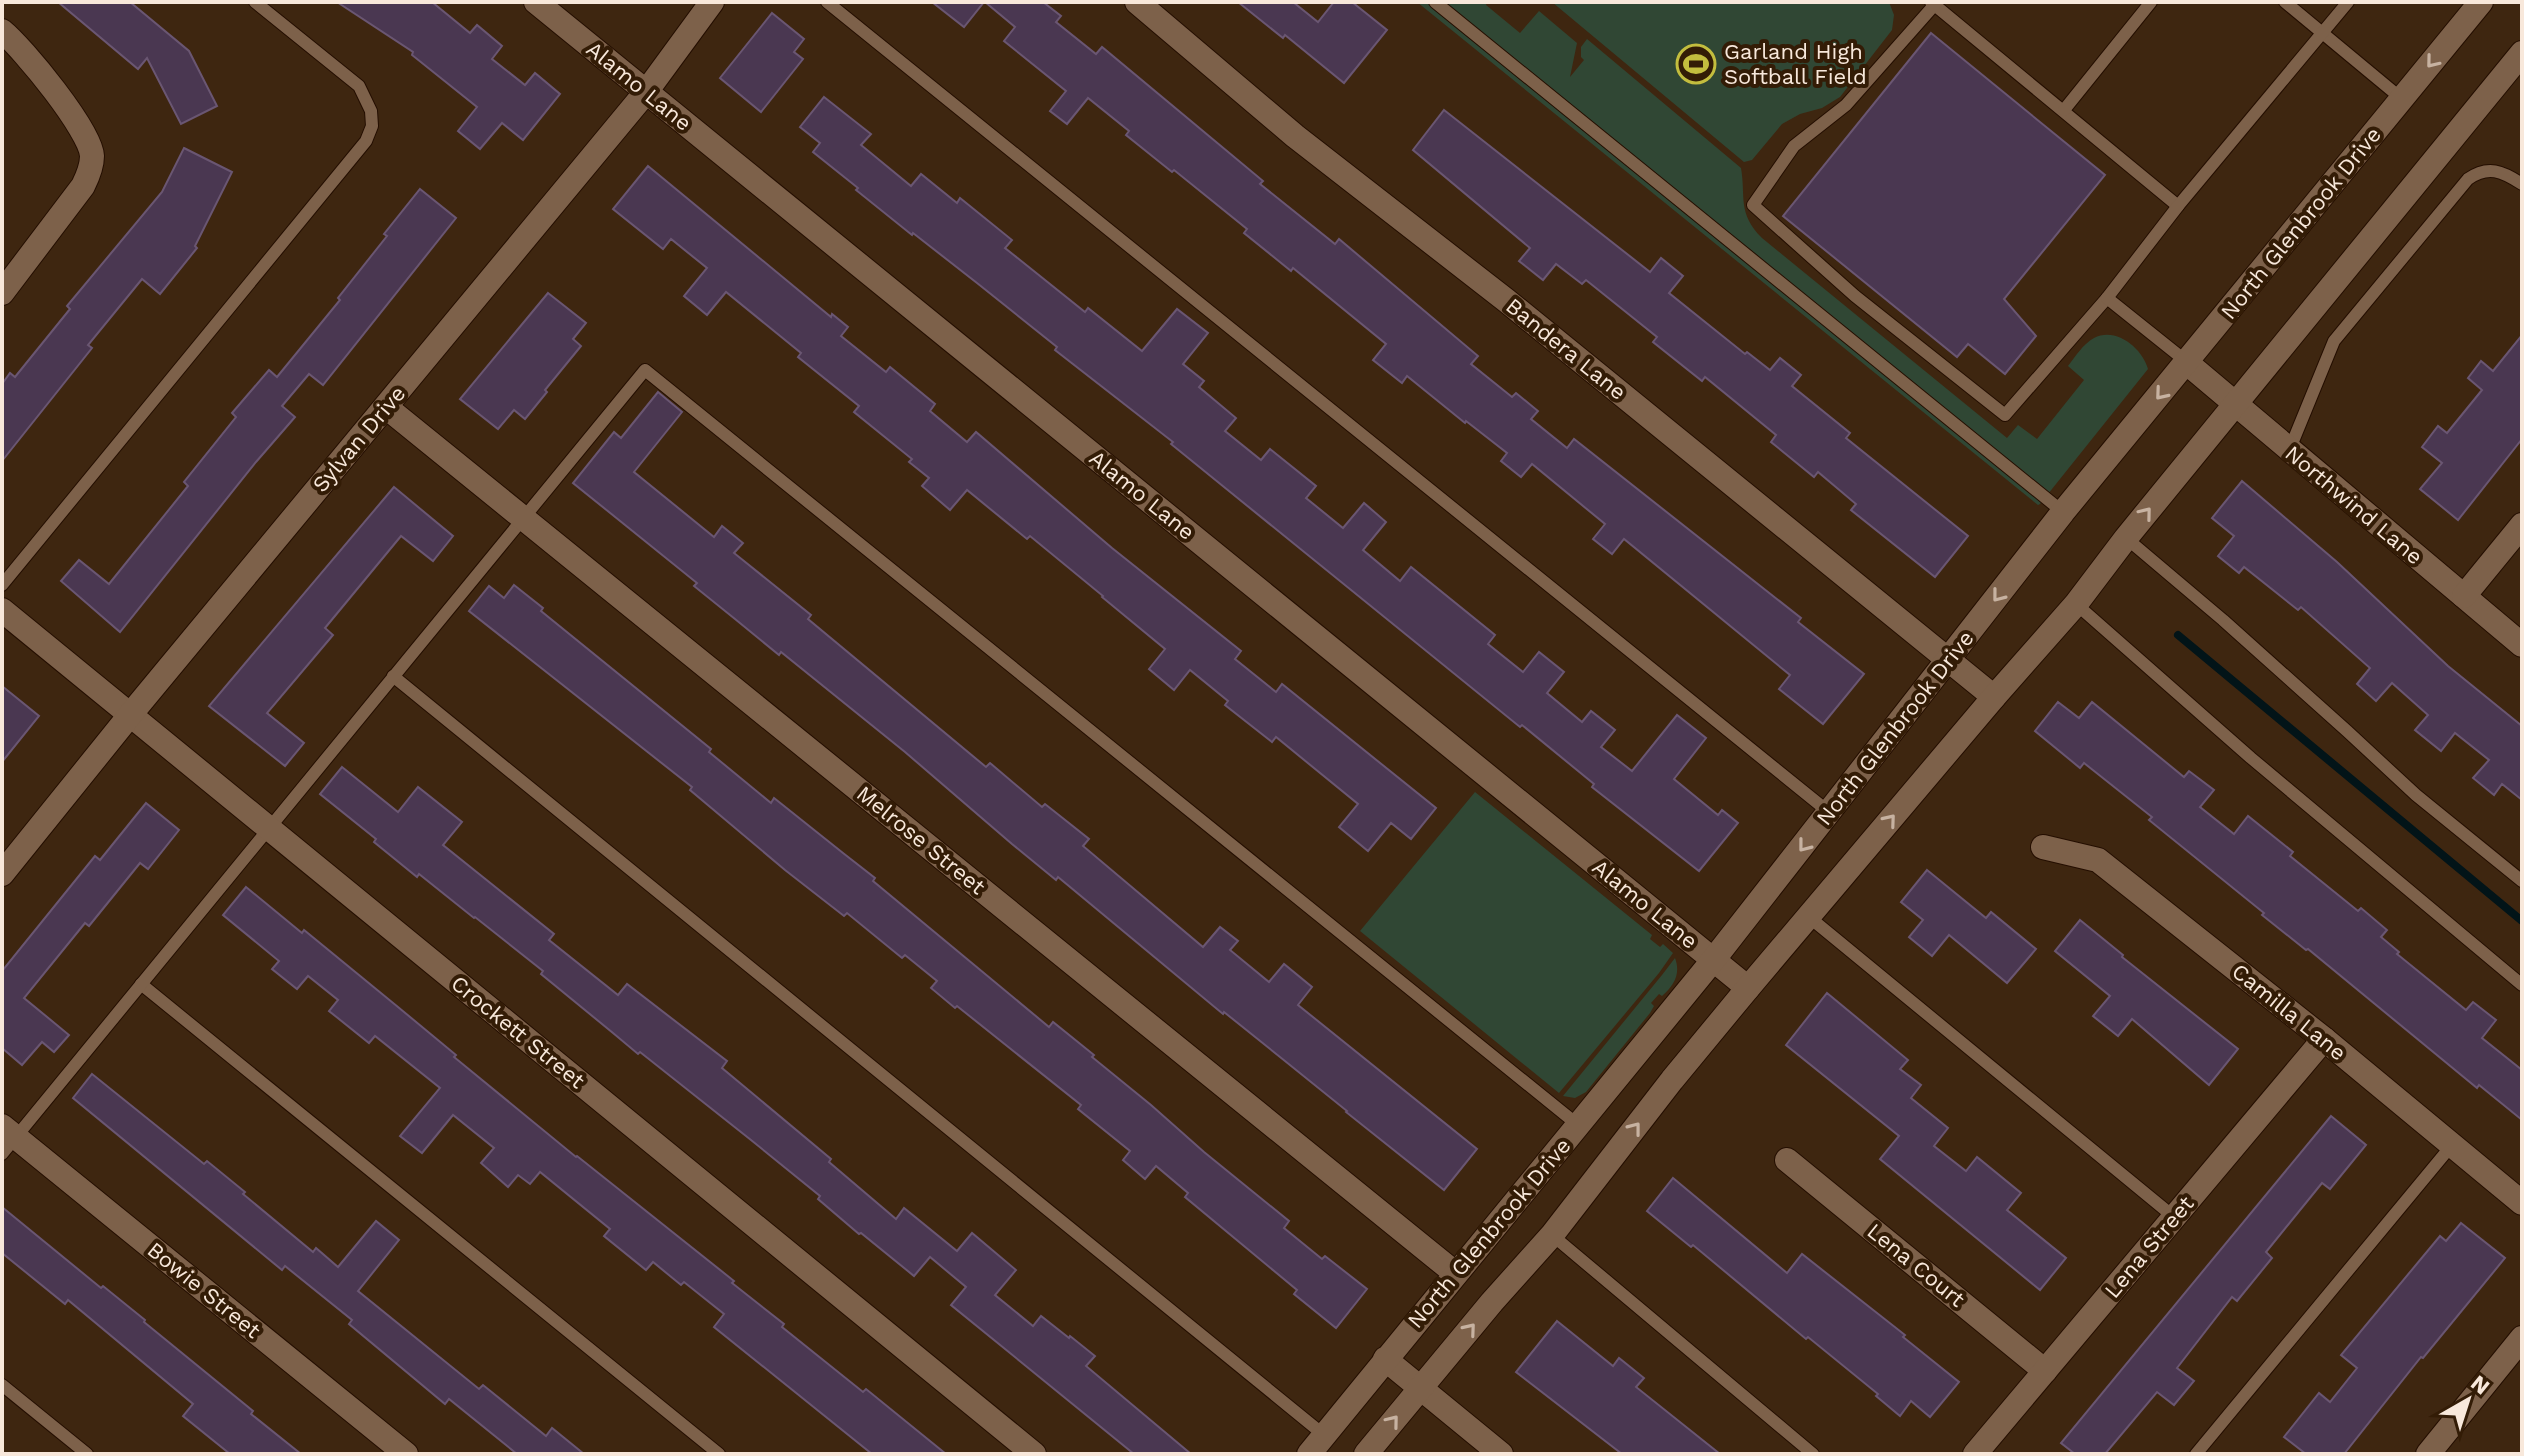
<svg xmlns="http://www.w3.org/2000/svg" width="2524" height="1456" font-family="'Work Sans',sans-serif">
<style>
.green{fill:#304734}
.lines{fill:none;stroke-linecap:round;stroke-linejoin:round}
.stream{stroke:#021418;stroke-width:8}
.building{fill:#4a3751;stroke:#6a5672;stroke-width:2}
.lane-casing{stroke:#240e00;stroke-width:14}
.street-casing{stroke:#240e00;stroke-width:26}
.secondary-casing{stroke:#240e00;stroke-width:26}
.lane{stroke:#7d614a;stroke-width:12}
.street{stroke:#7d614a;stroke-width:24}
.secondary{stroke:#7d614a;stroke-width:24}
.oneway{stroke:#c7b2a1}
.labels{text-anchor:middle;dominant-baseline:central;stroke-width:8;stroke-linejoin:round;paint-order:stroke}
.poi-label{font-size:22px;fill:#f8e8db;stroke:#331c06;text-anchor:start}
.street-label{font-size:22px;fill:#f8e8db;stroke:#331c06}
</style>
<rect width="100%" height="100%" fill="#3e2610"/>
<!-- green -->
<g class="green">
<path d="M1417 2H1487L1486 5 1520 33 1539 11 1577 43 1570 77 1584 60 1581 57V47L1587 39 1741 168C1746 197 1737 213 1762 238L2007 438 2018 425 2037 439 2084 380 2068 366C2075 357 2083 344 2094 338 2116 326 2143 349 2148 369L2040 504 2038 505Z"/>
<polygon points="1552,2 1889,2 1894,15 1892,30 1840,97 1822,108 1800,114 1782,124 1752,160 1744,162"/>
<polygon points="1475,792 1652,935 1650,939 1660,947 1663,944 1673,953 1659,973 1559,1093 1360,931"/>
<path d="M1675 958C1681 974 1674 985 1662 996L1659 994 1651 1003 1654 1006 1650 1013 1586 1092 1575 1098 1563 1096 1662 975Z"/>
</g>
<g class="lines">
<!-- stream -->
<polyline class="stream" points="2178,635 2522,921"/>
</g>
<!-- building -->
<g class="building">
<polygon points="58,2 130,2 189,51 217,106 181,124 147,58 138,69"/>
<polygon points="337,2 432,2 470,33 477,25 502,46 492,59 525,85 535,73 560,94 523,140 502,123 480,149 458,131 477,107 412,55 413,52"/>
<polygon points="932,2 984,2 964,27"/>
<polygon points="985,2 1043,2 1061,16 1056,22 1096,54 1102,47 1263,181 1260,184 1335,244 1339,239 1478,356 1471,364 1512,397 1516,393 1538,411 1531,419 1567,448 1574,439 1801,618 1798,622 1864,674 1823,724 1779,689 1790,675 1624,539 1612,554 1593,539 1605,524 1532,464 1521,477 1501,461 1507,453 1466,421 1465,423 1407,376 1402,383 1373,360 1386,344 1293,268 1291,271 1244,233 1247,229 1174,170 1172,172 1126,135 1129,131 1088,98 1067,124 1050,111 1066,91 1004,41 1015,27"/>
<polygon points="1238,2 1293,2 1318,22 1334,2 1352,2 1387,30 1344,83 1285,35 1283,38"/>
<polygon points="772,13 804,39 794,52 803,59 761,112 720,78"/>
<polygon points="1931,33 2105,175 2004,299 2036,336 2005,374 1968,344 1957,357 1783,216"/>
<polygon points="824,97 871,134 861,145 911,186 921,174 957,203 960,198 1012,240 1005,248 1085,312 1088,308 1142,351 1177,309 1208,333 1183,364 1204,381 1199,387 1236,418 1225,431 1261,460 1270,449 1316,486 1306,498 1343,528 1364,503 1386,522 1363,550 1400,581 1411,567 1495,635 1488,644 1523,672 1539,652 1564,672 1547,693 1582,722 1591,711 1615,730 1601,747 1632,771 1677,715 1706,738 1674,779 1718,815 1722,810 1738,823 1699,871 1592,787 1594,784 1522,725 1520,727 1171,444 1173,442 1055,350 1057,347 977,283 913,233 912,235 856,190 858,188 813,152 820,143 800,127"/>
<polygon points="1444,110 1650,272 1661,258 1683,276 1669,293 1745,354 1747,352 1770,370 1780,358 1801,375 1792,386 1850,433 1846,438 1968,536 1935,577 1851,510 1856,504 1818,472 1814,477 1771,442 1776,435 1705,377 1702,381 1653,342 1657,337 1586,280 1582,284 1556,264 1543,280 1519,261 1530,248 1413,150"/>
<polygon points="184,148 232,172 195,246 197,248 160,294 142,279 88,345 92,348 2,461 2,384 10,373 15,377 70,309 67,306 162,192"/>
<polygon points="648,166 831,317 832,314 848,327 841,336 886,372 890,367 935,404 930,411 967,442 976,432 1112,548 1241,651 1235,659 1276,692 1282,684 1436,808 1411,839 1391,823 1368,851 1339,827 1358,804 1276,737 1272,742 1225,705 1228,701 1190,670 1174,690 1149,669 1165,649 1102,597 1103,596 1030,536 1027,539 967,490 950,510 922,486 929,478 909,462 912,459 854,412 859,406 798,357 801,353 726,292 707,315 684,296 707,268 671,239 663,249 613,209"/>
<polygon points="420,189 456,218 323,385 309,374 282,406 295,417 256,462 120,632 61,581 79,560 109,584 188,486 184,482 236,417 232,413 269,370 277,377 340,300 338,298 387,236 384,234"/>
<polygon points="548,293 586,323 573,339 581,346 545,390 547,392 525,419 514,410 498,429 460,399"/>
<polygon points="2522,335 2522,439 2458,520 2420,489 2442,463 2422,447 2438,426 2447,433 2482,390 2468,378 2481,361 2493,371"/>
<polygon points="658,392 682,412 634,472 714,537 722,526 743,543 734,553 811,615 808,619 986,767 990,763 1042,807 1045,804 1089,839 1083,846 1203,947 1220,927 1238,941 1230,950 1269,982 1284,964 1312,987 1298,1005 1477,1149 1444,1190 1346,1112 1347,1111 1280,1057 1224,1012 1223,1014 1058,877 1056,880 1012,844 905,752 781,652 779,655 735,619 694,586 697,583 573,483 614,432 621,438"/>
<polygon points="2242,481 2337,562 2448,666 2522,726 2522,800 2502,784 2494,795 2473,778 2489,760 2455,733 2441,751 2415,730 2428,715 2392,683 2376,701 2357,684 2370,668 2301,607 2298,610 2244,567 2239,573 2218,556 2234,536 2212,518"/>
<polygon points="394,487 453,536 433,561 401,536 325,628 333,635 267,713 304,743 285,766 209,706"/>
<polygon points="514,585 543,608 541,611 711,749 709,752 771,803 774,798 843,853 875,878 873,881 1049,1027 1053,1022 1094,1055 1092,1057 1151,1105 1204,1152 1289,1221 1284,1228 1322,1259 1325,1256 1367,1289 1336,1328 1294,1294 1297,1290 1185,1197 1188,1193 1156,1166 1145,1179 1123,1160 1130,1151 1078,1109 1081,1105 957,1006 955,1008 931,988 937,981 905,955 902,958 847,913 844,916 785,870 690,790 692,787 469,611 489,586 504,598"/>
<polygon points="2,686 39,716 2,762"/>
<polygon points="2058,702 2079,718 2092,702 2184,777 2189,771 2214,790 2200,807 2234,834 2248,816 2293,852 2290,856 2358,911 2361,908 2387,930 2381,937 2399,952 2397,954 2466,1010 2473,1002 2496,1020 2482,1038 2522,1070 2522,1120 2479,1085 2477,1088 2308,949 2306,950 2262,915 2264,913 2149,820 2152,817 2084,763 2080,768 2035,731"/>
<polygon points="342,767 398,812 418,787 462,822 443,845 554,934 549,940 618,995 627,984 727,1061 722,1068 831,1159 829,1162 896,1219 904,1208 957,1251 972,1233 1016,1270 995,1295 1033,1326 1041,1316 1069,1338 1070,1336 1095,1356 1086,1366 1191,1454 1134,1454 951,1305 966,1287 930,1257 914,1276 861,1233 859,1234 818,1199 820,1196 751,1140 640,1052 638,1054 613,1033 541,974 543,971 475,917 474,918 419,874 417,877 374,842 376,839 320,794"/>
<polygon points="146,803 179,830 148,869 140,863 89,926 85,923 24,998 69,1035 54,1052 42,1042 22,1065 2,1048 2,971 95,856 100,860"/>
<polygon points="1927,870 1986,918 1991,912 2036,949 2007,983 1949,935 1932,956 1909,937 1923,920 1901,902"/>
<polygon points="246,887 302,933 304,930 398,1007 456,1055 454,1057 576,1157 577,1156 734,1281 732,1283 784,1324 782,1327 863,1392 866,1389 946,1454 872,1454 714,1327 724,1314 684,1282 681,1285 653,1262 646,1270 604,1236 610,1229 540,1172 530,1184 518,1175 508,1187 481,1163 494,1148 453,1115 422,1153 400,1136 440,1088 375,1036 369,1043 329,1011 338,1000 308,976 297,989 272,969 279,961 223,915"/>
<polygon points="2080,920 2123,955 2122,957 2238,1049 2209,1085 2132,1019 2118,1036 2093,1016 2110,996 2055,951"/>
<polygon points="1827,993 1908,1060 1900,1069 1921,1085 1911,1098 1948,1128 1934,1146 1966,1171 1977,1157 2021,1193 2007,1210 2066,1258 2040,1290 1880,1159 1899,1136 1786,1045"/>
<polygon points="92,1074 204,1164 207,1161 245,1192 243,1194 313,1252 316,1248 338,1267 376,1221 399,1240 358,1291 479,1389 483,1385 546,1436 552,1428 584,1454 517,1454 449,1399 445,1404 349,1324 352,1320 285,1266 282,1270 73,1098"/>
<polygon points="2331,1116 2366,1145 2330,1189 2322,1183 2266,1252 2272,1258 2237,1301 2232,1297 2177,1368 2194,1381 2174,1405 2157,1392 2105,1454 2075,1454 2061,1443"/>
<polygon points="1673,1178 1787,1273 1802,1254 1905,1335 1903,1337 1959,1382 1930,1417 1911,1401 1900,1416 1876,1396 1878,1394 1808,1337 1806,1339 1693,1245 1691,1247 1647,1211"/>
<polygon points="2,1207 101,1288 103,1286 145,1320 144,1322 253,1411 251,1414 301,1454 230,1454 183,1416 193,1404 68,1300 65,1304 2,1253"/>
<polygon points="2461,1223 2505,1258 2423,1358 2421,1357 2344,1454 2306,1454 2284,1437 2319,1393 2330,1402 2357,1368 2341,1355 2440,1236 2446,1241"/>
<polygon points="1557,1321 1613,1366 1619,1358 1644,1378 1636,1387 1720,1454 1622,1454 1516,1372"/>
</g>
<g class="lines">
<defs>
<g id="lane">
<polyline points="827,2 1830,813"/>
<polyline points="1435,2 2063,512"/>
<polyline points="1931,2 2178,206"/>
<polyline points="1937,2 1846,105 1794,146 1753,205 1855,296 2005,415 2107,298"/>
<polyline points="2285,2 2402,99"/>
<polyline points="2064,110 2151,2"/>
<polyline points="2187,362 2107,298 2178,206 2348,2"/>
<path d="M2289 451 2334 341 2468 179C2488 165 2502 171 2522 184"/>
<polyline points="2126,538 2223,620 2347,731 2416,795 2522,881"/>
<polyline points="2,585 366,141 372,126 371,111 359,86 255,2"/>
<polyline points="2076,604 2251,758 2522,985"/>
<polyline points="393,676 1324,1435"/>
<polyline points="1809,917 2174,1217"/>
<polyline points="141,984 719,1454"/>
<polyline points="2,1154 645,370 1578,1125"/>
<polyline points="1552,1235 1813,1454"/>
<polyline points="2,1385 87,1454"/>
<polyline points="2196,1454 2452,1145"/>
</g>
<g id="street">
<polyline points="536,2 1748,988"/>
<polyline points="1137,2 1295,136 1507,301 1994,697"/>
<path d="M2 31C23 48 91 131 92 156 92 166 88 176 83 186L2 293"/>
<polyline points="2187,363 2522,645"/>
<polyline points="386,407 1455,1273"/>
<polyline points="2464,596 2522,525"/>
<polyline points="2,610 1034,1454"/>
<polyline points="2043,847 2098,860 2324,1039 2522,1203"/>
<polyline points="2,1126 406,1454"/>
<polyline points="1787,1160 2045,1371"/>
<polyline points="1975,1454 2324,1039"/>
<polyline points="2428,1454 2522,1338"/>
</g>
<g id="secondary">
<polyline points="2,874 130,715 646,92 712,2"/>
<polyline points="1385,1359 1501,1454"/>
<polyline points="1309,1454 1714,959 2063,512 2481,2"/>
<polyline points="1366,1454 1492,1302 1552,1235 1672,1080 1748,988 1994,697 2076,604 2126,538 2522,53"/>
</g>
</defs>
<!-- lane casing -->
<use href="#lane" class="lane-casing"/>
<!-- street casing -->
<use href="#street" class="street-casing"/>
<!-- secondary casing -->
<use href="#secondary" class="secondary-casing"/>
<!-- lane -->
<use href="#lane" class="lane"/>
<!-- street -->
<use href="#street" class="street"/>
<!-- secondary -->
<use href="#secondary" class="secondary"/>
</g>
<!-- one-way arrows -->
<defs><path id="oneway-chevron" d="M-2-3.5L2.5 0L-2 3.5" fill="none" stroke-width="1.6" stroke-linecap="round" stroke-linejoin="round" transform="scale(2)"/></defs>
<g class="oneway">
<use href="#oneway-chevron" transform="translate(2432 62) rotate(129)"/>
<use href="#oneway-chevron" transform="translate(2161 394) rotate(130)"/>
<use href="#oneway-chevron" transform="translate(2146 513) rotate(-51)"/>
<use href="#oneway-chevron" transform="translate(1998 596) rotate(128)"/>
<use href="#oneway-chevron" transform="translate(1890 820) rotate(-50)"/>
<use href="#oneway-chevron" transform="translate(1804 846) rotate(128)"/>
<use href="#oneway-chevron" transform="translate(1635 1128) rotate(-52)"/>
<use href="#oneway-chevron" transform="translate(1470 1329) rotate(-50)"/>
<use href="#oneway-chevron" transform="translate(1393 1421) rotate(-51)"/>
</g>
<!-- icons -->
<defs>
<symbol id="stadium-ring" viewBox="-11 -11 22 22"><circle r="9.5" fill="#331c06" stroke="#c3bd3e" stroke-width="1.5"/><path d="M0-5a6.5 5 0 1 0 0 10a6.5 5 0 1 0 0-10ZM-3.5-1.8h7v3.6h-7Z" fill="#c3bd3e"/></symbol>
</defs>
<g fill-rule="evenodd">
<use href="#stadium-ring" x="1674" y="42" width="44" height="44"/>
</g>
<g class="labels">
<!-- poi labels -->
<g class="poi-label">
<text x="1724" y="51">Garland High<tspan x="1724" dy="25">Softball Field</tspan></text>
</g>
<!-- street labels -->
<g class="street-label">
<text transform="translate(639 86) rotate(39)">Alamo Lane</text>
<text transform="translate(2301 223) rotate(-51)">North Glenbrook Drive</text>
<text transform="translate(1566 349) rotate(39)">Bandera Lane</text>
<text transform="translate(359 439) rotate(-50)">Sylvan Drive</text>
<text transform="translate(1142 495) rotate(39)">Alamo Lane</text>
<text transform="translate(2354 505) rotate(40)">Northwind Lane</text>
<text transform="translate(1895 728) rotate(-52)">North Glenbrook Drive</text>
<text transform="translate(921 840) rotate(39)">Melrose Street</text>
<text transform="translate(1645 904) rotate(39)">Alamo Lane</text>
<text transform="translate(2289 1012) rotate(39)">Camilla Lane</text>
<text transform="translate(518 1032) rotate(39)">Crockett Street</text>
<text transform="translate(1489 1233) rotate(-50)">North Glenbrook Drive</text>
<text transform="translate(2149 1247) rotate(-50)">Lena Street</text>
<text transform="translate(1916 1265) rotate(39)">Lena Court</text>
<text transform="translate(204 1290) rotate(39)">Bowie Street</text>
</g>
</g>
<!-- border -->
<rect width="2524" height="1456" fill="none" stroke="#f8e8db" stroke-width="8"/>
<!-- north arrow -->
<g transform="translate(2468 1400) rotate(39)" stroke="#331c06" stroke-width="6" paint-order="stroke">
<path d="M0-6L14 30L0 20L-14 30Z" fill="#f8e8db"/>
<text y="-12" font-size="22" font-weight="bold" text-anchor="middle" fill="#f8e8db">N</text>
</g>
</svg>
